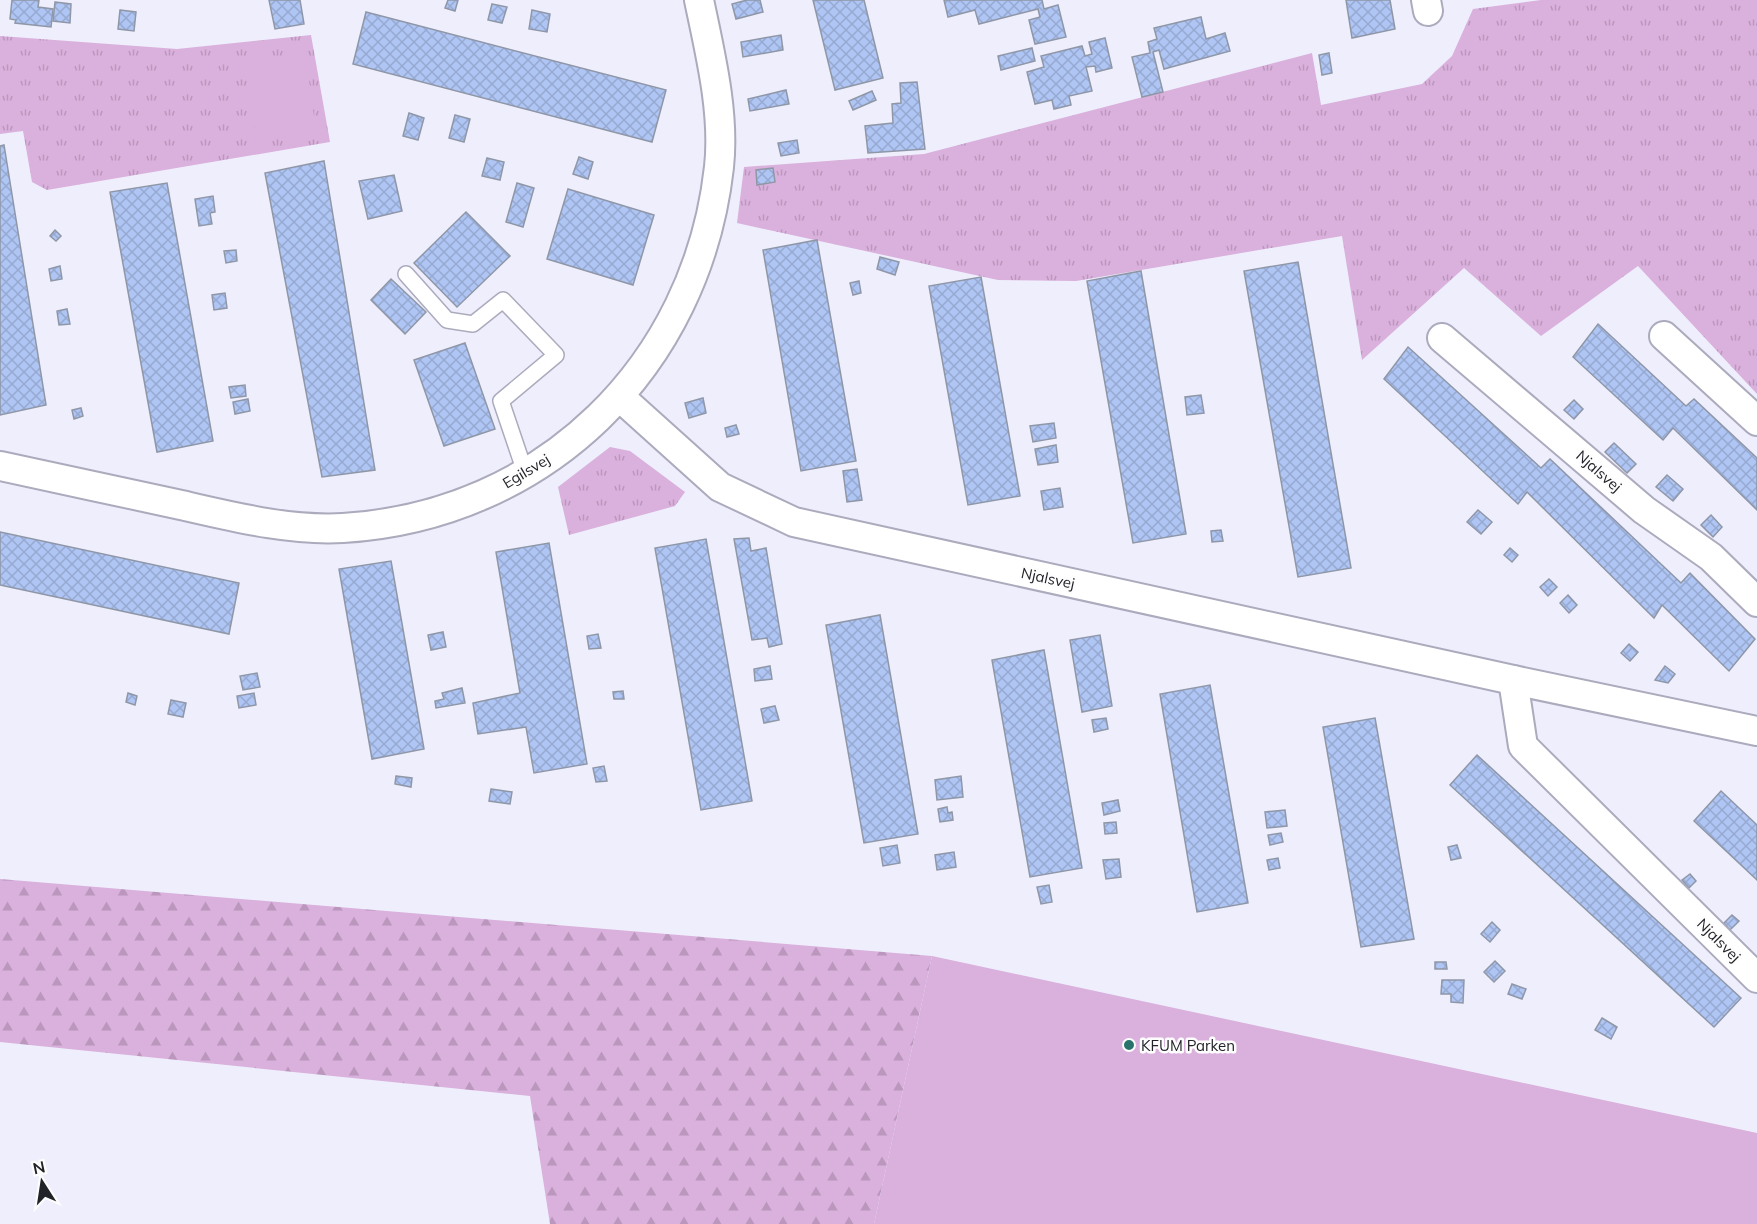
<svg xmlns="http://www.w3.org/2000/svg" width="1757" height="1224" font-family="Mulish,sans-serif">
<style>
.forest{fill:url(#forest-firs)}
.park{fill:url(#park-tufts)}
.pitch{fill:#dab0dc}
.building{fill:url(#building-cross-hatch);stroke:#8f97a7;stroke-width:1.5}
.lines{fill:none;stroke-linecap:round;stroke-linejoin:round}
.service-casing{stroke:#ababbd;stroke-width:18}
.minor-casing{stroke:#ababbd;stroke-width:32}
.service{stroke:#fff;stroke-width:15}
.minor{stroke:#fff;stroke-width:28}
.poi-dot{fill:#2a726c;stroke:#fdfdfd;stroke-width:2}
.labels{text-anchor:middle;dominant-baseline:central;stroke-width:5;stroke-linejoin:round;paint-order:stroke}
.street-label{font-size:15px;fill:#222229;stroke:#fdfdfd}
.poi-label{font-size:15px;fill:#222229;stroke:#fdfdfd;text-anchor:start}
</style>
<defs>
<pattern id="forest-firs" width="22" height="20" patternUnits="userSpaceOnUse" patternTransform="scale(1.5)"><rect width="22" height="20" fill="#dab0dc"/><path d="M5 1l3.5 6h-7zM16 11l3.5 6h-7z" fill="#bb97bd"/></pattern>
<pattern id="park-tufts" width="24" height="20" patternUnits="userSpaceOnUse" patternTransform="scale(1.5)"><rect width="24" height="20" fill="#dab0dc"/><path d="M3 7l-1-3M5 7V3M7 7l1-3M15 17l-1-3M17 17v-4M19 17l1-3" fill="none" stroke="#bb97bd"/></pattern>
<pattern id="building-cross-hatch" width="8" height="8" patternUnits="userSpaceOnUse" patternTransform="scale(1.5)"><rect width="8" height="8" fill="#afc5f4"/><path d="M0 0l8 8M0 8l8-8" fill="none" stroke="#96a9d1"/></pattern>
</defs>
<rect width="100%" height="100%" fill="#eeeefd"/>
<!-- forest -->
<polygon class="forest" points="0,879 932,956 874,1224 550,1224 530,1096 0,1042"/>
<!-- park -->
<g class="park">
<polygon points="1541,0 1757,0 1757,394 1638,266 1541,336 1464,268 1362,360 1342,236 1076,281 998,280 737,223 744,167 924,154 1312,53 1321,105 1422,84 1452,56 1473,9"/>
<polygon points="311,35 330,142 47,190 32,182 23,131 0,134 0,36 177,49"/>
<polygon points="610,447 630,451 685,492 675,506 569,535 558,487"/>
</g>
<!-- pitch -->
<g class="pitch">
<polygon points="305,51 316,131 257,142 244,64"/>
<polygon points="932,956 1757,1133 1757,1224 874,1224"/>
</g>
<!-- building -->
<g class="building">
<polygon points="12,0 39,0 38,7 53,9 51,27 15,23 16,20 10,19"/>
<polygon points="269,0 300,0 304,24 275,29"/>
<polygon points="448,0 458,0 455,11 445,8"/>
<polygon points="747,0 760,0 763,12 736,19 732,4"/>
<polygon points="813,0 864,0 883,78 835,90"/>
<polygon points="944,0 1042,0 1044,9 1058,5 1066,37 1035,44 1029,20 1040,17 1038,9 979,24 975,10 948,17"/>
<polygon points="1346,0 1390,0 1395,29 1352,38"/>
<polygon points="55,2 71,4 70,23 53,21"/>
<polygon points="492,4 507,7 502,23 488,20"/>
<polygon points="120,10 136,12 134,31 118,29"/>
<polygon points="532,10 550,14 547,32 529,29"/>
<polygon points="366,12 666,90 652,142 353,64"/>
<polygon points="1201,17 1206,39 1225,33 1230,51 1164,69 1159,50 1153,52 1163,92 1142,97 1132,57 1150,53 1148,42 1157,39 1154,28"/>
<polygon points="781,35 783,50 743,57 741,42"/>
<polygon points="1105,38 1112,68 1096,72 1095,66 1086,67 1092,91 1069,96 1071,105 1054,109 1052,100 1035,104 1027,72 1044,67 1041,56 1082,46 1085,56 1092,54 1089,42"/>
<polygon points="1032,48 1035,61 1001,70 998,56"/>
<polygon points="1329,53 1332,73 1322,75 1319,55"/>
<polygon points="917,82 925,149 868,153 865,126 893,123 892,104 901,103 900,83"/>
<polygon points="786,90 789,104 750,111 748,99"/>
<polygon points="872,91 876,100 853,110 849,101"/>
<polygon points="409,113 424,118 418,140 403,136"/>
<polygon points="455,115 470,119 464,142 449,138"/>
<polygon points="797,140 799,153 781,156 778,143"/>
<polygon points="4,145 46,405 0,415 0,146"/>
<polygon points="579,157 593,162 588,179 573,174"/>
<polygon points="487,158 504,162 500,180 482,176"/>
<polygon points="324,161 375,470 322,477 265,173"/>
<polygon points="773,168 775,182 757,185 756,170"/>
<polygon points="394,175 402,211 368,219 359,181"/>
<polygon points="167,183 213,441 157,452 110,192"/>
<polygon points="517,183 534,188 523,227 506,222"/>
<polygon points="568,189 654,215 633,285 547,259"/>
<polygon points="213,196 215,212 210,213 212,224 199,226 195,199"/>
<polygon points="466,212 510,256 457,307 414,263"/>
<polygon points="55,230 61,236 56,241 50,236"/>
<polygon points="817,240 856,461 801,471 763,250"/>
<polygon points="236,250 237,261 226,263 224,251"/>
<polygon points="880,257 899,262 895,275 877,269"/>
<polygon points="1298,262 1351,568 1298,577 1244,271"/>
<polygon points="60,266 62,279 51,281 49,269"/>
<polygon points="1141,271 1186,534 1133,543 1087,281"/>
<polygon points="981,277 1020,496 968,505 929,286"/>
<polygon points="391,279 426,312 405,334 371,300"/>
<polygon points="859,281 861,293 853,295 850,283"/>
<polygon points="225,293 227,308 214,310 212,295"/>
<polygon points="67,309 70,324 59,325 57,311"/>
<polygon points="1598,324 1686,406 1694,399 1757,458 1757,510 1673,428 1663,440 1573,357"/>
<polygon points="465,343 495,429 444,446 414,360"/>
<polygon points="1408,347 1541,468 1550,459 1681,583 1690,573 1755,639 1729,671 1662,605 1654,618 1527,492 1518,504 1384,379"/>
<polygon points="245,385 246,396 231,398 229,387"/>
<polygon points="1201,395 1204,413 1187,415 1185,397"/>
<polygon points="703,398 706,413 689,418 685,403"/>
<polygon points="248,399 250,411 235,414 233,402"/>
<polygon points="1574,400 1583,409 1574,419 1564,410"/>
<polygon points="81,408 83,416 74,419 72,410"/>
<polygon points="1054,423 1056,438 1033,442 1030,426"/>
<polygon points="736,425 739,434 727,437 725,428"/>
<polygon points="1614,443 1636,464 1627,473 1605,452"/>
<polygon points="1056,445 1058,462 1038,465 1035,449"/>
<polygon points="857,469 862,500 847,502 843,471"/>
<polygon points="1667,475 1683,489 1673,501 1656,487"/>
<polygon points="1060,488 1063,507 1044,510 1041,491"/>
<polygon points="1478,510 1492,522 1481,534 1467,522"/>
<polygon points="1711,515 1722,527 1713,537 1701,525"/>
<polygon points="1221,530 1223,541 1212,542 1211,531"/>
<polygon points="0,532 239,583 229,634 0,585"/>
<polygon points="749,538 751,551 766,548 782,644 769,647 767,638 752,640 734,539"/>
<polygon points="706,539 752,801 701,810 655,548"/>
<polygon points="549,543 587,764 534,773 526,727 478,734 473,703 520,693 496,552"/>
<polygon points="1510,548 1518,555 1512,562 1504,555"/>
<polygon points="391,561 424,749 372,759 339,569"/>
<polygon points="1549,579 1557,587 1548,596 1540,587"/>
<polygon points="1568,595 1577,605 1569,613 1560,603"/>
<polygon points="880,615 918,834 864,843 826,625"/>
<polygon points="443,632 446,647 431,650 428,635"/>
<polygon points="598,634 601,648 589,649 587,636"/>
<polygon points="1100,635 1112,706 1082,712 1070,640"/>
<polygon points="1629,644 1638,652 1630,661 1621,653"/>
<polygon points="1044,650 1082,868 1030,877 992,660"/>
<polygon points="770,666 772,679 755,681 754,669"/>
<polygon points="1665,666 1675,674 1668,683 1655,680"/>
<polygon points="257,673 260,687 243,690 240,676"/>
<polygon points="1210,685 1248,903 1197,912 1160,694"/>
<polygon points="462,688 465,703 436,708 435,701 444,699 442,693"/>
<polygon points="623,691 624,699 614,699 613,692"/>
<polygon points="128,693 137,696 135,705 126,702"/>
<polygon points="254,693 256,705 239,708 237,696"/>
<polygon points="171,700 186,703 183,717 168,714"/>
<polygon points="775,706 779,720 764,723 761,709"/>
<polygon points="1106,718 1108,729 1094,732 1092,720"/>
<polygon points="1375,718 1414,939 1361,947 1323,727"/>
<polygon points="1477,755 1741,998 1714,1027 1450,785"/>
<polygon points="604,766 607,781 596,782 593,768"/>
<polygon points="396,776 412,778 411,787 395,784"/>
<polygon points="961,776 963,797 937,800 935,780"/>
<polygon points="491,789 512,792 510,804 489,801"/>
<polygon points="1721,791 1757,825 1757,880 1694,821"/>
<polygon points="1118,800 1120,811 1104,815 1102,803"/>
<polygon points="947,807 948,813 952,812 953,820 940,822 938,809"/>
<polygon points="1285,810 1287,826 1267,828 1265,812"/>
<polygon points="1116,822 1117,833 1105,834 1104,823"/>
<polygon points="1281,833 1283,842 1270,845 1268,835"/>
<polygon points="897,845 900,863 883,866 880,848"/>
<polygon points="1457,845 1461,858 1451,860 1448,847"/>
<polygon points="954,852 956,867 937,870 935,855"/>
<polygon points="1278,858 1280,868 1269,870 1267,860"/>
<polygon points="1119,859 1121,877 1106,879 1103,860"/>
<polygon points="1690,874 1696,881 1689,888 1682,880"/>
<polygon points="1049,885 1052,902 1041,904 1037,887"/>
<polygon points="1732,915 1739,921 1730,930 1724,923"/>
<polygon points="1492,922 1500,930 1490,942 1481,934"/>
<polygon points="1495,961 1505,971 1494,982 1484,972"/>
<polygon points="1435,962 1446,962 1447,969 1435,969"/>
<polygon points="1442,980 1464,980 1463,1003 1451,1002 1451,994 1441,994"/>
<polygon points="1512,984 1526,989 1522,999 1508,994"/>
<polygon points="1602,1018 1617,1027 1611,1039 1595,1030"/>
</g>
<g class="lines">
<defs>
<polyline id="service" points="406,274 447,320 473,324 503,300 556,355 501,401 525,472"/>
<g id="minor">
<polyline points="1426,0 1428,11"/>
<polyline points="1664,336 1757,421"/>
<polyline points="1442,338 1644,510 1711,557 1757,602"/>
<polyline points="620,397 720,487 794,522 1513,680 1757,731"/>
<path d="M0 466C60 479 121 492 181 505 234 517 289 531 343 528 544 516 697 366 719 167 725 113 710 53 699 0"/>
<polyline points="1513,680 1523,746 1757,978"/>
</g>
</defs>
<!-- service casing -->
<use href="#service" class="service-casing"/>
<!-- minor casing -->
<use href="#minor" class="minor-casing"/>
<!-- service -->
<use href="#service" class="service"/>
<!-- minor -->
<use href="#minor" class="minor"/>
</g>
<!-- markers -->
<circle class="poi-dot" cx="1129" cy="1045" r="6"/>
<g class="labels">
<!-- street labels -->
<g class="street-label">
<text transform="translate(526 471) rotate(-31)">Egilsvej</text>
<text transform="translate(1599 471) rotate(41)">Njalsvej</text>
<text transform="translate(1048 578) rotate(12)">Njalsvej</text>
<text transform="translate(1719 940) rotate(45)">Njalsvej</text>
</g>
<!-- poi labels -->
<g class="poi-label">
<text x="1141" y="1045">KFUM Parken</text>
</g>
</g>
<!-- north arrow -->
<g transform="translate(42 1182) rotate(348)" stroke="#fdfdfd" stroke-width="4.5" paint-order="stroke">
<path d="M0-4.5L10 22L0 15L-10 22Z" fill="#222229"/>
<text y="-9" font-size="16" font-weight="bold" text-anchor="middle" fill="#222229">N</text>
</g>
</svg>
